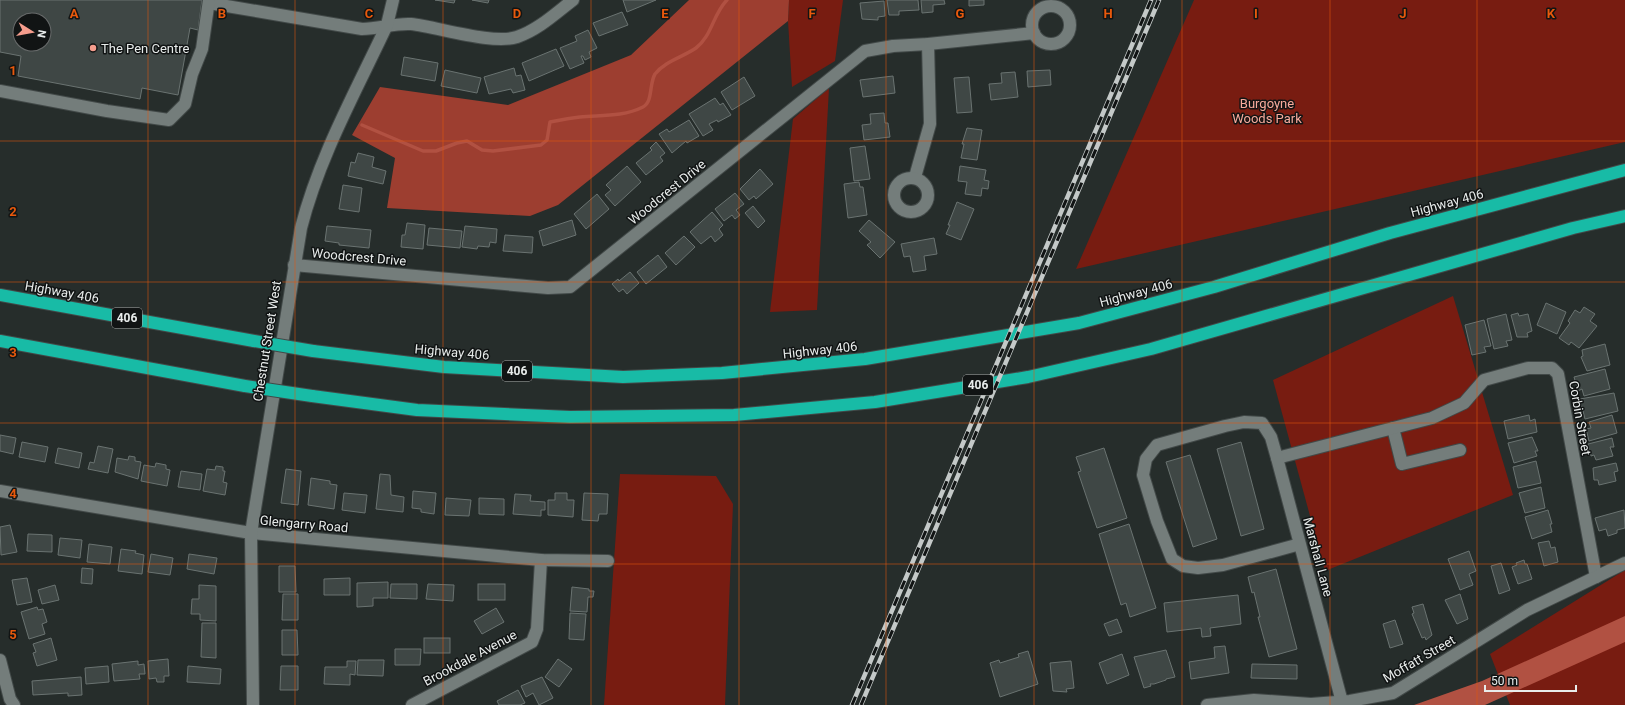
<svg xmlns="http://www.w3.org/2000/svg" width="1625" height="705" font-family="Roboto,sans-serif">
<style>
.green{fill:#781c11}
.forest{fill:#9d3e30}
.water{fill:#b15142}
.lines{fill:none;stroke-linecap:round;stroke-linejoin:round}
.stream{stroke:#b15142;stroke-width:3.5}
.building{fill:#3f4745;stroke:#6a7371;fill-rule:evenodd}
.minor-casing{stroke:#424948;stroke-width:14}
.highway-casing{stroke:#424948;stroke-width:14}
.minor{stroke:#747d7b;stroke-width:12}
.highway{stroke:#18bba6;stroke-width:12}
.rail-casing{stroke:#c4c9c8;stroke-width:4.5}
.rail{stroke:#111414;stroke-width:3;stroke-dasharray:9;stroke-linecap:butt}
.highway-bridge-casing{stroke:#424948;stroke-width:14;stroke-linecap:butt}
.highway-bridge{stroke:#18bba6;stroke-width:12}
.grid{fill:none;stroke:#e8590c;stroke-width:1;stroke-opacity:0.55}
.poi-dot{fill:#f59d8d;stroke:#111414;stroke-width:1.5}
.labels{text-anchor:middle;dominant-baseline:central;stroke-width:3;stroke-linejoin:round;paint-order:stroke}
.shield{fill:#111414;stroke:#a8abaa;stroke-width:1}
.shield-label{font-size:12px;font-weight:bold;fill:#e8eceb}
.poi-label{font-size:13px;fill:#e8eceb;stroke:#111414;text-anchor:start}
.park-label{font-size:13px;fill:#f8aa9c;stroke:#111414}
.street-label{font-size:13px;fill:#e8eceb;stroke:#111414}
.grid-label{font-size:13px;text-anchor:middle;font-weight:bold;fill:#e8590c;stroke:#111414;stroke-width:3;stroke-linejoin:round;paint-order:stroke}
</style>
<rect width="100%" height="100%" fill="#262d2b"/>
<!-- green -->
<g class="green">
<polygon points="789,0 843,0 835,61 792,87 788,21"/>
<polygon points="1194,0 1625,0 1625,142 1076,269"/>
<polygon points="829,88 817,310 770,312 793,119"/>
<polygon points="1453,296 1513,495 1325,571 1273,380"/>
<polygon points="620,474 716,476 733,504 725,705 604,705"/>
<polygon points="1625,570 1625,705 1510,705 1490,654"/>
</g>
<!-- forest -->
<polygon class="forest" points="689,0 789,0 788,21 558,205 530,216 387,208 395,158 352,135 380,87 508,105 631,55"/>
<!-- water -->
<polygon class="water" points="1625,616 1625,642 1485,705 1414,705 1482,681"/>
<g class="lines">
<!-- stream -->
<path class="stream" d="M362 125 423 151H436L457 143 467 141 482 150 493 151 541 145 547 140 550 122C560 120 570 118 580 117 601 115 623 117 643 107 653 102 649 84 655 74 665 61 683 57 696 48 712 36 713 14 727 0"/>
</g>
<!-- building -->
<g class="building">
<path d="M0 0H202L198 30 190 28 178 95 142 88 140 99 18 76 21 56 0 52ZM20 20H44V44H20Z"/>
<polygon points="435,0 455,0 454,3"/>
<polygon points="472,0 489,0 488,3"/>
<polygon points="623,0 656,0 627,12"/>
<polygon points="887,0 918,0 919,10 899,11 899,15 889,15"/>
<polygon points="921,0 944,0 945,4 933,5 933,12 922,13"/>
<polygon points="969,0 984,0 984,5 969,6"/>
<polygon points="884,1 885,16 878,17 878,20 862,19 860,3"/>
<polygon points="622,12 628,25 599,36 593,23"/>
<polygon points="588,30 597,48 589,52 591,57 585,60 583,56 581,56 584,63 570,69 560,48 577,41 575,36"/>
<polygon points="556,49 564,66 529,81 522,63"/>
<polygon points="404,57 438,63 435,81 401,75"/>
<polygon points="514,68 516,76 521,75 525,90 513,93 511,89 489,94 484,77"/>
<polygon points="445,70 481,78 477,93 441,86"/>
<polygon points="1050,70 1051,85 1028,87 1027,71"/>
<polygon points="1015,72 1018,97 991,100 989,84 1002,83 1001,73"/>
<polygon points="893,76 895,93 863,97 860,80"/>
<polygon points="744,77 755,96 732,110 721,92"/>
<polygon points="969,77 972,112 957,113 954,78"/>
<polygon points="715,98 720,105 723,103 731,115 718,122 717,120 709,124 713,130 703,136 689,114"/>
<polygon points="884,113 885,123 888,123 890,137 864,140 862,125 871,124 870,114"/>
<polygon points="689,120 699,136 687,143 686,141 672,153 659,134 667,129 669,132"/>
<polygon points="967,128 982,130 977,160 961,158 964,144 962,144"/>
<polygon points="656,142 665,153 660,157 663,161 646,175 636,163 652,150 650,148"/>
<polygon points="865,146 870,179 854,181 850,148"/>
<polygon points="358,153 374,157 372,167 386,171 383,184 348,176 351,162 355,163"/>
<polygon points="627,166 641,182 615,206 605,195 611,190 606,185"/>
<polygon points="960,166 986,170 984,180 989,181 988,189 982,188 981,196 965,194 967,182 958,181"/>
<polygon points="760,169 773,184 756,199 754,196 749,200 740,189"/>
<polygon points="859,182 860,187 863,187 867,215 848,218 844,184"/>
<polygon points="343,185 362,188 359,212 339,209"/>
<polygon points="735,193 744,204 736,210 740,215 735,219 732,215 724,221 715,209"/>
<polygon points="597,194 609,209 586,229 574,214"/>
<polygon points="957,202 974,209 961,240 946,234 950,225 948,225"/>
<polygon points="753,206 765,221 758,228 745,213"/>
<polygon points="712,212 723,225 719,229 723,235 715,242 711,236 701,244 690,232"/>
<polygon points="572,220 576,235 543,246 539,231"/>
<polygon points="869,220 895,242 880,258 867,245 871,242 859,231"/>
<polygon points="407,223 425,225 423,249 401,247 402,235 405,235"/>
<polygon points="327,226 371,230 369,248 339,245 339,243 325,241"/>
<polygon points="465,226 497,229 496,243 490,242 489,247 478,246 477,249 462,247"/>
<polygon points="429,228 462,231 460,248 427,245"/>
<polygon points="505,235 533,237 532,253 503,251"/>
<polygon points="684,236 695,247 676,265 665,253"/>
<polygon points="934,238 937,254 924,256 926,270 913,272 910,256 904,257 901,244"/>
<polygon points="658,255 667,267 646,284 637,272"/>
<polygon points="630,272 639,283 627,294 623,289 619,292 612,284 618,279 619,281"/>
<polygon points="1546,303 1566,312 1557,334 1537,325"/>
<polygon points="1584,307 1595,314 1590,321 1597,326 1579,348 1571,342 1569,345 1559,338 1570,323 1568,321 1575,310 1580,313"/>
<polygon points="1518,313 1519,316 1528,314 1532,331 1527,333 1528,337 1517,337 1511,315"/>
<polygon points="1506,314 1512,340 1506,341 1508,346 1494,349 1487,319"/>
<polygon points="1484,320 1491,346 1484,347 1486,352 1472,355 1465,325"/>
<polygon points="1605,344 1610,365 1587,371 1581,357 1583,356 1582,350"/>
<polygon points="1605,369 1610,389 1584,396 1582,389 1578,391 1574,377"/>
<polygon points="1614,393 1618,411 1585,419 1580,399"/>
<polygon points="1529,415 1530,421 1535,419 1537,432 1508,439 1504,421"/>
<polygon points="1612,415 1617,433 1589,441 1586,429 1591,428 1589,422"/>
<polygon points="0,435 16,438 13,454 0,451"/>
<polygon points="1532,437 1538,451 1535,451 1537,456 1514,463 1508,443"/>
<polygon points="1612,438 1614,447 1610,447 1613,456 1596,460 1594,455 1591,456 1588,444"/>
<polygon points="22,442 48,447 45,462 19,457"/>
<polygon points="1241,442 1264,529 1241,536 1217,449"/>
<polygon points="98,446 113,449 108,473 88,469 90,462 94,463"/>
<polygon points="58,448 82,453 79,468 55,463"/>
<polygon points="1104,448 1127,518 1097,528 1078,472 1081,471 1076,457"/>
<polygon points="1190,455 1217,539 1193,547 1166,462"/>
<polygon points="129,456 135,457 135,461 141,462 138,479 115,472 117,458 128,460"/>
<polygon points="1536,461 1541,483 1518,488 1513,467"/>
<polygon points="156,463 166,465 166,469 170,470 167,486 141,481 144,465 155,467"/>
<polygon points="1616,463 1618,471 1614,472 1616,481 1599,485 1598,480 1594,480 1593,468"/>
<polygon points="216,466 223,467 223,471 225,471 223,482 227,483 225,495 203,491 207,469 215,470"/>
<polygon points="286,469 301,471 298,505 281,503"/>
<polygon points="181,471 202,474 200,490 178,487"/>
<polygon points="380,474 390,475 391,495 404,497 403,512 376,509"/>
<polygon points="311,478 330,481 330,484 337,485 334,509 308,505"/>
<polygon points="1541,487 1545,508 1525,513 1519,493"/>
<polygon points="413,491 436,493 434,514 421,512 421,509 412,508"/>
<polygon points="344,493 367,495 365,513 342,510"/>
<polygon points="555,493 567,493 567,500 574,500 573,517 548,515 548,500 555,500"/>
<polygon points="584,493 608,494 607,514 599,514 598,521 582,520"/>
<polygon points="515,494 531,495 530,501 545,502 545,510 541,510 541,516 513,514"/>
<polygon points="446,498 471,500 469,516 445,515"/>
<polygon points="479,498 504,499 504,515 479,514"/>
<polygon points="1548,510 1552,524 1550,524 1552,532 1532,539 1525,517"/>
<polygon points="1624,510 1625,528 1617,530 1617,533 1608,536 1606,529 1599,531 1595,518"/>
<polygon points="1129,524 1156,608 1130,617 1126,603 1121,605 1099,534"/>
<polygon points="10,525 17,552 1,555 0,527"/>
<polygon points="28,534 52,535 52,552 27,551"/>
<polygon points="60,538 82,540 80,558 58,555"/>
<polygon points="1549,541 1551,548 1555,547 1558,562 1544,566 1538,543"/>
<polygon points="89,544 112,547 110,564 87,562"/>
<polygon points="121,549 136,551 135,553 144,555 142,574 118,571"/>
<polygon points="1469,551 1476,571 1469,574 1473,585 1460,590 1448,559"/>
<polygon points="151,554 173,558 170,575 148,572"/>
<polygon points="189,554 217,558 214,574 187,569"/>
<polygon points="1524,560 1525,564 1527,564 1532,579 1518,584 1512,567 1517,565 1516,563"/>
<polygon points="1501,563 1510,590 1499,594 1491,566"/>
<polygon points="279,566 295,566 296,592 279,592"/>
<polygon points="82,568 93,569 92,584 81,583"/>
<polygon points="1276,569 1297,649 1269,657 1258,617 1260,617 1254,592 1252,593 1248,577"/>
<polygon points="27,578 32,602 17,605 12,580"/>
<polygon points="350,578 350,595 324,595 324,579"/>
<polygon points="388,582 388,598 373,598 373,606 357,607 357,583"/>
<polygon points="391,584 417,584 417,599 390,598"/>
<polygon points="428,584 454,585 453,601 426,599"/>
<rect x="478" y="584" width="27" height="16"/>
<polygon points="55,585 59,600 42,604 38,590"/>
<polygon points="199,585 216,586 216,621 200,620 200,614 191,614 192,599 199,599"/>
<polygon points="572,587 589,589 589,591 594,591 593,597 588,597 587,612 570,611"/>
<polygon points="283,594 298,594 298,620 282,620"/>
<polygon points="1460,594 1468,619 1457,624 1445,600"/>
<polygon points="1238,595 1241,624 1210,628 1211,636 1202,637 1201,628 1167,632 1164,603"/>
<polygon points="1423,604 1432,635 1426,640 1425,637 1422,638 1412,614 1414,613 1412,607"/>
<polygon points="37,607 38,610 43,609 47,622 42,624 45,634 29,639 21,612"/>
<polygon points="496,608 504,622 482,634 474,621"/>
<polygon points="570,613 586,614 584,640 569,639"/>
<polygon points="1117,619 1122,632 1109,636 1104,624"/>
<polygon points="1395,620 1403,644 1390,648 1383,624"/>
<polygon points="202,623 216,623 216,658 201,657"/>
<polygon points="282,630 297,630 298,655 282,655"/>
<polygon points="51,638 57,660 37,666 33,653 36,652 33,644"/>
<rect x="424" y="638" width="26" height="15"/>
<polygon points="1225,646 1229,673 1191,679 1189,662 1215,658 1214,647"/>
<polygon points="395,649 421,649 420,665 395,665"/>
<polygon points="1166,650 1175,677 1166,679 1166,680 1154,684 1150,684 1151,686 1144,688 1134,657"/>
<polygon points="1028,651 1038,684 1000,697 990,663 999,660 1000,663 1019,657 1018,654"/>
<polygon points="1122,654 1129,675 1107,684 1099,663"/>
<polygon points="168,659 169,676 164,676 164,682 157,682 156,678 149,679 148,661"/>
<polygon points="558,659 572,669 559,687 545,677"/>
<polygon points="358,660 384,660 383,676 357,675"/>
<polygon points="138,661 138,665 144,664 145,674 139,674 140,679 114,681 112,664"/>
<polygon points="347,661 356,661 355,675 350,674 350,685 324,684 325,667 347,667"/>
<polygon points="1071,661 1074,688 1066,689 1067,692 1053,691 1050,663"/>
<polygon points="1252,664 1297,665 1297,679 1251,678"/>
<polygon points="108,666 109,682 86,684 85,668"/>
<polygon points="188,666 221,669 220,684 187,682"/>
<polygon points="281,666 298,666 298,690 280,690"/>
<polygon points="81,677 82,695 68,696 68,693 33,695 32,681"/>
<polygon points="542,677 553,698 539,705 533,693 526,697 521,686"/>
<polygon points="518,690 525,703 520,705 499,705 497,701"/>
</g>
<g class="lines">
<defs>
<g id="minor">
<path d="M209 3 362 29C379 29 394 23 411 24 438 27 493 45 517 37 538 30 556 13 573 0"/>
<circle cx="1051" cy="25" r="19"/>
<polyline points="0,91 107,111 169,120 185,104 192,74 202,49 209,0"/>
<polyline points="915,177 930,124 928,44"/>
<circle cx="911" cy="195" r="17"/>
<polyline points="294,265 548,288 570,287 865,51 893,46 928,44 1034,33"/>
<polyline points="1393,428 1402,464 1460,450"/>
<polyline points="1277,458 1432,418 1464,403 1484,380 1528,368 1552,368 1558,374 1596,577"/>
<polyline points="0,491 251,533 541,560 608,561"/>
<polyline points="1300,544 1223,565 1198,568 1183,566 1172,559 1157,521 1143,475 1146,459 1157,445 1225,426 1244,422 1262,423 1271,437 1277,458 1342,702"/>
<polyline points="0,660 10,699 14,705"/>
<path d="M253 705 251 533 301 228C319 157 356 91 387 25L393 0"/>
<polyline points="412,705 532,642 537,629 541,560"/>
<polyline points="1207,705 1254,700 1311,704 1350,701 1393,693 1527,610 1625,563"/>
</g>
<g id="highway">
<polyline points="0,295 254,341"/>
<polyline points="0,341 245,386"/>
<polyline points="313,351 444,367 623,377 722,373 865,359 1079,323 1214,287 1390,233 1625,170"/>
<polyline points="312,396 417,410 570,417 734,415 875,402 1028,377 1151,349 1573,228 1625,216"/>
</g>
</defs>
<!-- minor casing -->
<use href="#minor" class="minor-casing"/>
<!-- highway casing -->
<use href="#highway" class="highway-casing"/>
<!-- minor -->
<use href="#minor" class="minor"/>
<!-- highway -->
<use href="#highway" class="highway"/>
<defs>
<g id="rail">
<polyline points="852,705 1151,0"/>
<polyline points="861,705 1159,0"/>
</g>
</defs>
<!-- rail casing -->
<use href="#rail" class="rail-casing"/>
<!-- rail -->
<use href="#rail" class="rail"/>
<defs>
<g id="highway-bridge">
<polyline points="254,341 313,351"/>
<polyline points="245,386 312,396"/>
</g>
</defs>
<!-- highway-bridge casing -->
<use href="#highway-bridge" class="highway-bridge-casing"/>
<!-- highway-bridge -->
<use href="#highway-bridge" class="highway-bridge"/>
</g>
<!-- grid -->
<path class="grid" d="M148 0V705M295 0V705M443 0V705M591 0V705M739 0V705M886 0V705M1034 0V705M1182 0V705M1330 0V705M1477 0V705M0 141H1625M0 282H1625M0 423H1625M0 564H1625"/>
<!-- markers -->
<circle class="poi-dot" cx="93" cy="48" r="4"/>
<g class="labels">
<!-- shield labels -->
<g class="shield">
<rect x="112" y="308" width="30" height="20" rx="3"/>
<rect x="502" y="361" width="30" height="20" rx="3"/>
<rect x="963" y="375" width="30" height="20" rx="3"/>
</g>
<g class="shield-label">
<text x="127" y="318">406</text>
<text x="517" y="371">406</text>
<text x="978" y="385">406</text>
</g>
<!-- poi labels -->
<g class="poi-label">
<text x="101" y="48">The Pen Centre</text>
</g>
<!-- park labels -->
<g class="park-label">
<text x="1267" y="103">Burgoyne<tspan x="1267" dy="15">Woods Park</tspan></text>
</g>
<!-- street labels -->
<g class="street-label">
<text transform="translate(667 192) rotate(-39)">Woodcrest Drive</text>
<text transform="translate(1447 203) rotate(-15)">Highway 406</text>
<text transform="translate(359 257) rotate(5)">Woodcrest Drive</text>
<text transform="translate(62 292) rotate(10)">Highway 406</text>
<text transform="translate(1136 293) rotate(-15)">Highway 406</text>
<text transform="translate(267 341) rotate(-81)">Chestnut Street West</text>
<text transform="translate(820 350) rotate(-6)">Highway 406</text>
<text transform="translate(452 352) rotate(5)">Highway 406</text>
<text transform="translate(1580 418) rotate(80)">Corbin Street</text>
<text transform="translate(304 524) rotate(5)">Glengarry Road</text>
<text transform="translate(1318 557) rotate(75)">Marshall Lane</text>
<text transform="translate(470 658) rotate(-28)">Brookdale Avenue</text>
<text transform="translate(1419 659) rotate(-30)">Moffatt Street</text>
</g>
</g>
<g class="grid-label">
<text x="74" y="18">A</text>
<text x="222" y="18">B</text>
<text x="369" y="18">C</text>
<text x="517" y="18">D</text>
<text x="665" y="18">E</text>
<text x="812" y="18">F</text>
<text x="960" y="18">G</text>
<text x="1108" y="18">H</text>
<text x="1256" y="18">I</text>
<text x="1403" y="18">J</text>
<text x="1551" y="18">K</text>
<text x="13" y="75">1</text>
<text x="13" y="216">2</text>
<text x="13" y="357">3</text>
<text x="13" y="498">4</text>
<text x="13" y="639">5</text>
</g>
<!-- north arrow -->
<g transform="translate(32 32) rotate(101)"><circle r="19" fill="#111414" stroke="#676a6a"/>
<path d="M0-3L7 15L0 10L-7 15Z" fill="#f59d8d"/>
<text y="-6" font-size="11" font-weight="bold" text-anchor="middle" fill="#e8eceb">N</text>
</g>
<!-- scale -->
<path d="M1485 685v6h91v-6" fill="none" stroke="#e8eceb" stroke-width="2"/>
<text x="1491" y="685" font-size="12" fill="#e8eceb" stroke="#111414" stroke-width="3" paint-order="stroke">50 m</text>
</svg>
